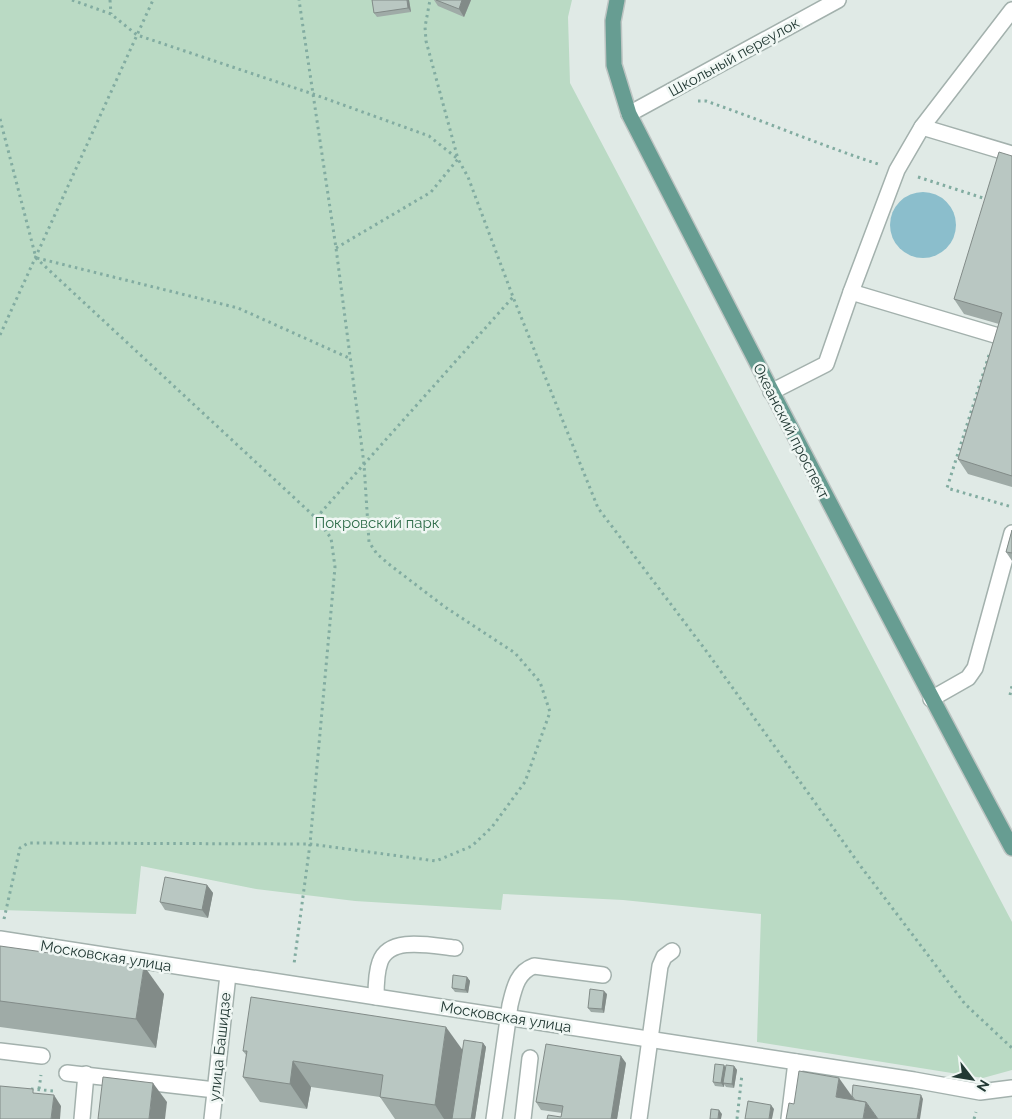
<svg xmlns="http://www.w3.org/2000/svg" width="1012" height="1119" font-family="Raleway,sans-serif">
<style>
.green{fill:#badac4}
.water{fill:#8bbecc}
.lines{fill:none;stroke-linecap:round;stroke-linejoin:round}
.minor-casing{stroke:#a3b1ad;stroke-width:18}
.major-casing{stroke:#bdc4c2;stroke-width:18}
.path{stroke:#82aca1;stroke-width:3;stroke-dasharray:2.5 4;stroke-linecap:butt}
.minor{stroke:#fff;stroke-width:15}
.major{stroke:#679d92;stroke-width:15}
.wall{fill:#9faba7}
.shaded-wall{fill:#828b88}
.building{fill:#b9c7c2;stroke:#828b88}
.labels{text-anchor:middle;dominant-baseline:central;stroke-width:5;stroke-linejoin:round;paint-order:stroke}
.street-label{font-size:15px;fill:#223934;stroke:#f0f7f4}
.park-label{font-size:15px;fill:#2f6d4a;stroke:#f0f7f4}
</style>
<rect width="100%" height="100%" fill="#e0eae6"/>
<!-- green -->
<polygon class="green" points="0,0 572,0 568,17 570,83 1012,922 1012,1070 983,1078 757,1042 761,914 623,900 503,894 501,910 355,901 256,889 141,866 136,914 0,910"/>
<!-- water -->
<circle class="water" cx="923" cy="225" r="33"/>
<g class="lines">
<defs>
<g id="minor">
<polyline points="629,114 838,0"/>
<polyline points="922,127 1012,154"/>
<polyline points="851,292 995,335"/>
<polyline points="771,392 826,364 851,292 897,170 922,127 1012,10"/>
<polyline points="931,699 968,678 975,668 1012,533"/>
<polyline points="0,939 914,1080 980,1092 1012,1088"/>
<path d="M376 997C376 986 376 973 380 962 389 935 433 946 455 948"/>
<polyline points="0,1051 42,1056"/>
<polyline points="67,1073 215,1090"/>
<polyline points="82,1119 86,1074"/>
<polyline points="212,1119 228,975"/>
<path d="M494 1119 510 1005C514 989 517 972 534 966L603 975"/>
<polyline points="523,1119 530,1058"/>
<polyline points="639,1119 660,966 664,957 672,951"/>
<polyline points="789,1119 796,1062"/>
</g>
<path id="major" d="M617 0 613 21 614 65 629 114C755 360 881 605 1012 848"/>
</defs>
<!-- minor casing -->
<use href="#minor" class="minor-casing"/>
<!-- major casing -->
<use href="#major" class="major-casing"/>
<!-- path -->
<g class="path">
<polyline points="72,0 111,14 137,35 313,94 429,136 458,159 468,177 513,297 598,508 704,648 862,868 965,1004 1012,1048"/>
<polyline points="110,0 111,14"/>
<path d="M698 101H706C764 121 820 145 878 164"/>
<polyline points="0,119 36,258 316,518 331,538 335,567 310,844 294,964"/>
<polyline points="918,177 986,199"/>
<polyline points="336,248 431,192 458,159 426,41 425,27 430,0"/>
<polyline points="37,258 238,308 349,358"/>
<polyline points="0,335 153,0"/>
<polyline points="989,355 947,488 1012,507"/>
<polyline points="316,518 513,297"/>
<polyline points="1010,695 1012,686"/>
<polyline points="4,919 20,848 28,843 310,844 436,861 472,846 492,827 525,782 550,712 540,682 515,653 445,607 390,565 377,554 369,542 364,464 336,248 299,0"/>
<polyline points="31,1089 54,1091"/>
<polyline points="39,1089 41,1075"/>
<polyline points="737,1119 742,1074"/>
<polyline points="974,1119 976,1112"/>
</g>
<!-- minor -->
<use href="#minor" class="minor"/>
<!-- major -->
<use href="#major" class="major"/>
</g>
<!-- wall -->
<g class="wall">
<polygon points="372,0 409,0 411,12 377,17 374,13"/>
<polygon points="434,0 471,0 464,17 438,6"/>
<polygon points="1012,156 1012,487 968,474 958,459 999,324 964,314 954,299"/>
<polygon points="1012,530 1012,561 1006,552"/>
<polygon points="207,885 213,893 208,918 165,910 160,902"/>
<polygon points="0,946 164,994 156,1048 0,1027"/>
<polygon points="467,977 470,981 468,993 455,992 452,988"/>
<polygon points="607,994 604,1013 591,1012 588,1008"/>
<polygon points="483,1043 486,1047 475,1119 395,1119 380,1097 311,1087 307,1109 260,1102 243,1077 246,1055 243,1051 462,1050"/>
<polygon points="626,1063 617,1119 547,1119 561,1117 562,1113 541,1110 536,1102"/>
<polygon points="724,1065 726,1068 734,1066 737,1070 734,1088 726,1087 724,1084 724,1087 715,1086 713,1082"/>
</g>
<!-- shaded-wall -->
<g class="shaded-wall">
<polygon points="407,0 409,0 411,12 408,8"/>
<polygon points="462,0 471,0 464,17 459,9"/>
<polygon points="207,885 213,893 208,918 202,910"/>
<polygon points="144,966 164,994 156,1048 136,1019"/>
<polygon points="467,977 470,981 468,993 465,990"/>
<polygon points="604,991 607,994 604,1013 602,1009"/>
<polygon points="446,1027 464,1052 454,1119 444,1119 435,1105"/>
<polygon points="483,1043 486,1047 475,1119 471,1119"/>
<polygon points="621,1056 626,1063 617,1119 611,1119"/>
<polygon points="293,1061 311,1087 307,1109 290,1084"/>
<polygon points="724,1065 726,1069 724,1087 721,1083"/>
<polygon points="734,1066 737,1070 734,1088 732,1084"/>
<polygon points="839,1078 859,1106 836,1097"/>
<polygon points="153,1083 167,1102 165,1119 149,1119"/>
<polygon points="54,1095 61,1106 60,1119 51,1119"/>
<polygon points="921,1095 923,1099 920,1119 917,1119"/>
<polygon points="866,1102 878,1119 863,1119"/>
<polygon points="771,1105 774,1109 772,1119 769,1119"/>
<polygon points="719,1110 722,1114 721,1119 718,1119"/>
</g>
<!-- building -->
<g class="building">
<polygon points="372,0 407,0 408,8 374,13"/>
<polygon points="436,0 462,0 459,9"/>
<polygon points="999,152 1012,156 1012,476 958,459 1002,313 954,299"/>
<polygon points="1012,530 1012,553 1006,552"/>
<polygon points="165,877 207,885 202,910 160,902"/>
<polygon points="0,946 144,966 136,1019 0,1001"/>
<polygon points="453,975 467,977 465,990 452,988"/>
<polygon points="590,989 604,991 602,1009 588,1008"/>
<polygon points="251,997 446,1027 435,1105 380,1097 383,1075 293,1061 290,1084 243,1077 247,1051 243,1051"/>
<polygon points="464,1040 483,1043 471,1119 452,1119"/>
<polygon points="546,1044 621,1056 611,1119 547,1119 548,1115 561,1117 563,1106 536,1102"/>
<polygon points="715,1064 724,1065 721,1083 713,1082"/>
<polygon points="726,1065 734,1066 732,1084 723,1083"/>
<polygon points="799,1071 839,1078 836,1097 866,1102 863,1119 786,1119 789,1103 794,1104"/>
<polygon points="103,1077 153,1083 149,1119 98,1119"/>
<polygon points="853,1085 921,1095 917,1119 878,1119 866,1102 855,1100 852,1096"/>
<polygon points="0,1086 33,1089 33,1093 54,1095 51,1119 0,1119"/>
<polygon points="748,1101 771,1105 769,1119 745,1119"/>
<polygon points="711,1109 719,1110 718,1119 710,1119"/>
</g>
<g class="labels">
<!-- street labels -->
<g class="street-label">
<text transform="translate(734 57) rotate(-29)">Школьный переулок</text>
<text transform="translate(791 431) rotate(63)">Океанский проспект</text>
<text transform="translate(106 956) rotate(9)">Московская улица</text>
<text transform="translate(506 1017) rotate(9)">Московская улица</text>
<text transform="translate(220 1047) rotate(-84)">улица Башидзе</text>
</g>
<!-- park labels -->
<g class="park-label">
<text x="377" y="523">Покровский парк</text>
</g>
</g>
<!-- north arrow -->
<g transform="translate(972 1079) rotate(121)" stroke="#f0f7f4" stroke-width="4" paint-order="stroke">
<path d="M0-4L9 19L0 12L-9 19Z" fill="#223934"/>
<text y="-8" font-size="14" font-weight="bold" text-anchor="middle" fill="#223934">N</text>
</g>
</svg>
